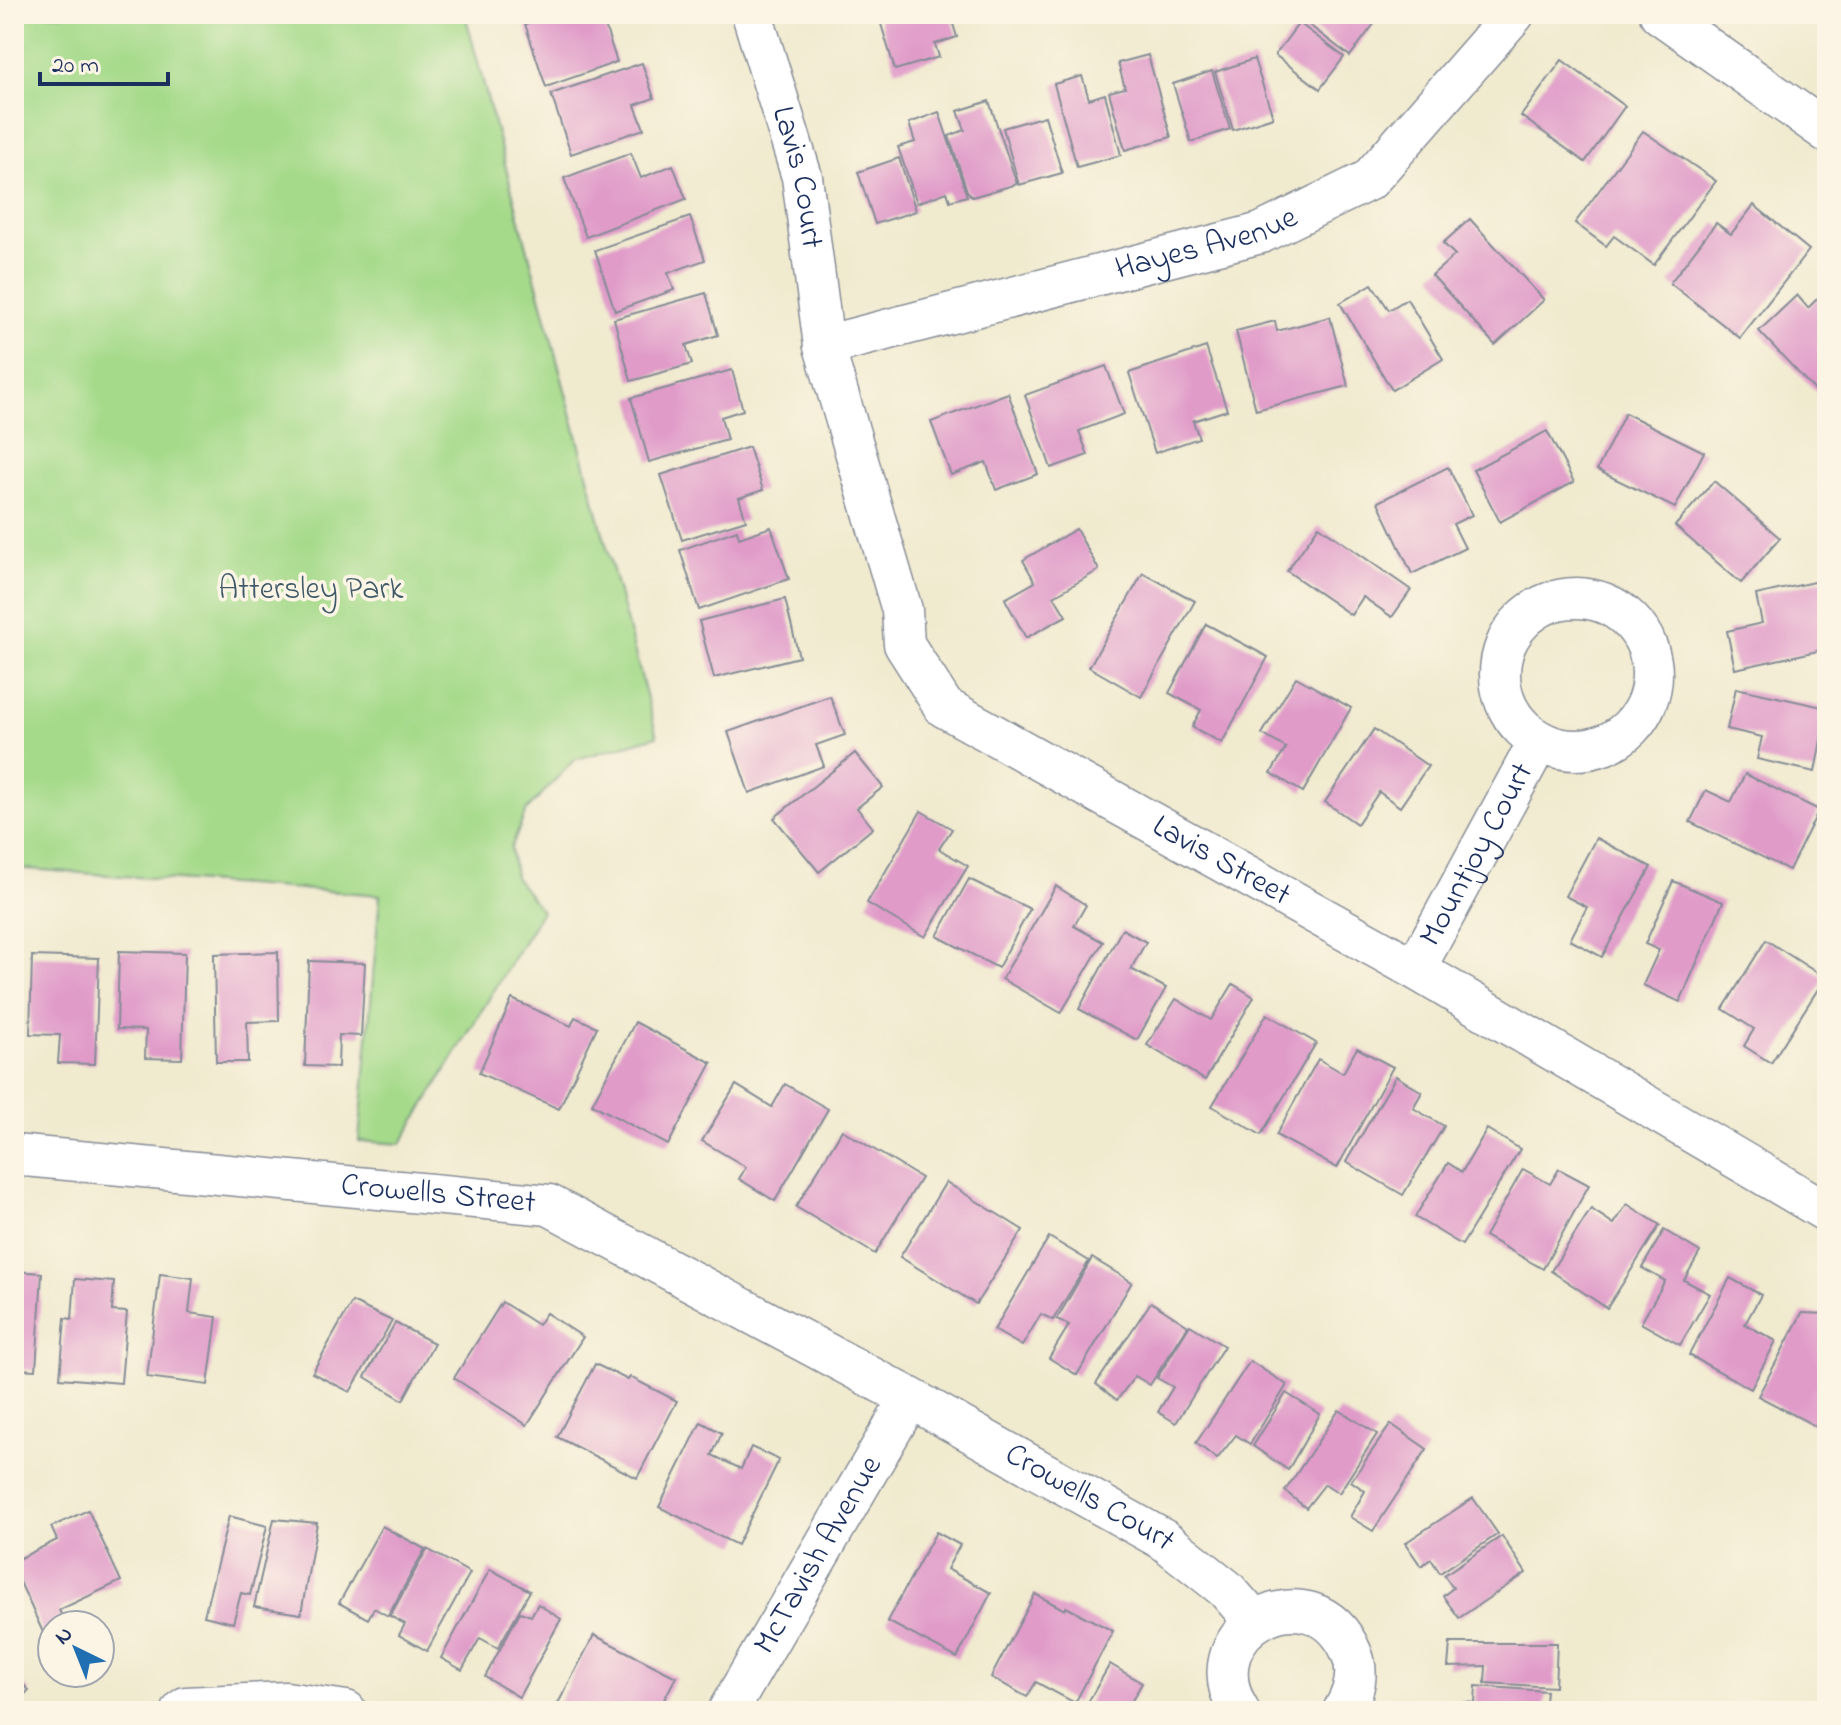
<svg xmlns="http://www.w3.org/2000/svg" width="1841" height="1725" font-family="'Indie Flower',sans-serif">
<style>
.green{fill:#a5da8a;stroke:#608474;stroke-width:2}
.building{fill:#e09bc9}
.lines{fill:none;stroke-linecap:round;stroke-linejoin:round}
.minor-casing{stroke:#868c96;stroke-width:43}
.minor{stroke:#fff;stroke-width:40}
.labels{text-anchor:middle;dominant-baseline:central;stroke-width:7;stroke-linejoin:round;paint-order:stroke}
.street-label{font-size:32px;fill:#1b2f5e;stroke:#fcf5e5}
.park-label{font-size:32px;fill:#3e5a69;stroke:#fcf5e5}
</style>
<rect width="100%" height="100%" fill="#fcf5e5"/>
<filter id="ink" filterUnits="userSpaceOnUse"><feTurbulence type="fractalNoise" baseFrequency=".0125" numOctaves="2"/><feDisplacementMap in="SourceGraphic" scale="16" xChannelSelector="R" yChannelSelector="G"/><feConvolveMatrix kernelMatrix="1 2 1 2 8 2 1 2 1" color-interpolation-filters="sRGB"/></filter>
<filter id="wash" filterUnits="userSpaceOnUse"><feTurbulence type="fractalNoise" baseFrequency=".006" numOctaves="4" result="noise"/><feDisplacementMap in="SourceGraphic" scale="32" xChannelSelector="R" yChannelSelector="G"/><feGaussianBlur stdDeviation="1.8" result="paint"/><feColorMatrix in="noise" values="0 0 0 0 0 0 0 0 0 0 0 0 0 0 0 0 0 1.4 0 .05"/><feComposite in="paint" operator="in"/></filter>
<g filter="url(#wash)">
<rect width="100%" height="100%" fill="#f0eacf"/>
<!-- green -->
<polygon class="green" points="14,14 465,14 657,736 574,760 526,811 511,848 515,877 542,911 401,1144 359,1141 380,895 14,868"/>
<g id="blocks">
<!-- building -->
<g class="building">
<polygon points="556,14 628,14 629,18 605,26 617,62 546,87 525,24"/>
<polygon points="878,14 950,14 957,37 935,44 939,57 895,70"/>
<polygon points="1310,14 1361,14 1374,24 1350,56 1304,21"/>
<polygon points="1299,23 1344,57 1320,89 1275,55"/>
<polygon points="1148,55 1171,137 1125,150 1109,92 1125,88 1118,63"/>
<polygon points="1254,59 1273,117 1233,130 1215,72"/>
<polygon points="1562,60 1625,106 1585,162 1521,116"/>
<polygon points="642,63 654,98 635,105 644,129 571,154 551,94"/>
<polygon points="1212,71 1230,129 1191,142 1173,84"/>
<polygon points="1082,76 1089,99 1105,94 1121,155 1077,167 1054,84"/>
<polygon points="989,101 1017,184 972,197 967,191 949,136 965,130 958,111"/>
<polygon points="939,112 967,196 950,201 947,192 917,203 898,147 915,142 909,123"/>
<polygon points="1045,116 1062,173 1019,185 1003,128"/>
<polygon points="1643,131 1716,181 1654,265 1614,236 1606,246 1575,223"/>
<polygon points="631,153 641,178 673,165 686,199 586,237 564,178"/>
<polygon points="899,158 916,211 875,224 858,172"/>
<polygon points="1754,205 1809,250 1740,338 1670,283 1716,223 1731,234"/>
<polygon points="690,217 705,260 668,273 674,290 615,311 595,250"/>
<polygon points="1470,219 1544,300 1495,345 1432,275 1455,255 1443,243"/>
<polygon points="1372,284 1389,310 1407,299 1443,359 1392,390 1340,303"/>
<polygon points="1827,289 1827,395 1823,399 1759,331 1797,295 1808,308"/>
<polygon points="706,293 718,335 686,345 692,364 631,381 614,319"/>
<polygon points="1330,317 1348,386 1256,410 1236,331 1275,321 1277,331"/>
<polygon points="1206,347 1227,410 1193,421 1199,438 1155,453 1129,373"/>
<polygon points="1106,366 1124,414 1079,431 1088,455 1051,468 1025,395"/>
<polygon points="732,370 743,410 721,417 727,440 649,462 631,398"/>
<polygon points="1008,393 1038,474 996,490 986,462 951,475 931,422"/>
<polygon points="1625,413 1704,452 1675,508 1597,470"/>
<polygon points="1547,431 1574,482 1500,522 1473,470"/>
<polygon points="749,447 763,490 739,498 746,520 682,540 661,475"/>
<polygon points="1448,467 1472,515 1453,524 1465,548 1412,574 1378,502"/>
<polygon points="1714,481 1780,538 1741,583 1675,526"/>
<polygon points="1319,526 1411,590 1392,617 1363,597 1351,615 1287,571"/>
<polygon points="771,527 789,579 699,610 680,550 737,530 739,538"/>
<polygon points="1076,529 1099,570 1054,596 1066,616 1026,638 1005,599 1035,582 1023,560"/>
<polygon points="1143,573 1195,601 1141,697 1089,667"/>
<polygon points="1827,579 1827,649 1735,669 1727,631 1762,623 1756,595"/>
<polygon points="785,599 799,657 714,678 699,621"/>
<polygon points="1206,624 1268,657 1222,743 1192,727 1201,710 1169,693"/>
<polygon points="1296,677 1351,708 1303,792 1271,773 1286,748 1262,734"/>
<polygon points="1736,688 1827,708 1815,772 1757,759 1762,737 1727,729"/>
<polygon points="830,696 845,735 816,745 824,766 749,793 728,732"/>
<polygon points="1374,729 1428,766 1400,807 1379,792 1357,824 1325,802"/>
<polygon points="855,753 883,787 857,808 873,828 819,872 774,818"/>
<polygon points="1745,774 1819,810 1789,870 1690,822 1706,790 1731,802"/>
<polygon points="921,811 952,829 939,849 968,866 925,937 867,903"/>
<polygon points="1596,838 1651,867 1602,957 1570,940 1587,907 1565,896"/>
<polygon points="969,879 1030,909 998,968 937,936"/>
<polygon points="1673,881 1723,902 1680,1002 1643,985 1659,950 1645,944"/>
<polygon points="1056,886 1086,905 1074,926 1103,942 1061,1013 1002,979"/>
<polygon points="1122,929 1146,942 1131,969 1166,988 1137,1040 1079,1009"/>
<polygon points="1766,940 1825,978 1771,1063 1744,1046 1754,1029 1723,1009"/>
<polygon points="119,951 185,953 182,1059 145,1058 146,1030 117,1029"/>
<polygon points="278,952 279,1021 247,1022 248,1062 216,1062 214,954"/>
<polygon points="32,956 99,958 95,1064 58,1063 60,1035 30,1034"/>
<polygon points="309,961 365,963 361,1036 339,1035 338,1067 305,1066"/>
<polygon points="1233,984 1254,997 1205,1080 1147,1045 1176,999 1211,1020"/>
<polygon points="512,999 571,1026 575,1017 597,1027 559,1109 479,1073"/>
<polygon points="1267,1014 1316,1043 1261,1135 1212,1106"/>
<polygon points="635,1022 712,1063 668,1145 592,1104"/>
<polygon points="1357,1048 1393,1067 1337,1168 1276,1135 1318,1059 1343,1073"/>
<polygon points="1396,1076 1422,1092 1413,1108 1444,1126 1403,1195 1346,1162"/>
<polygon points="785,1084 828,1109 775,1201 739,1179 746,1167 702,1141 736,1085 772,1107"/>
<polygon points="1487,1129 1520,1149 1462,1245 1415,1217 1448,1163 1462,1172"/>
<polygon points="842,1130 921,1178 875,1254 796,1207"/>
<polygon points="1523,1169 1550,1184 1559,1169 1589,1185 1543,1269 1485,1236"/>
<polygon points="946,1182 1023,1230 976,1304 900,1257"/>
<polygon points="1627,1204 1660,1225 1607,1308 1551,1271 1591,1209 1614,1224"/>
<polygon points="1664,1230 1700,1252 1684,1280 1710,1294 1680,1345 1641,1323 1665,1281 1642,1268"/>
<polygon points="1049,1237 1089,1261 1053,1320 1041,1314 1022,1346 994,1330"/>
<polygon points="1092,1258 1132,1282 1077,1375 1049,1358 1069,1325 1057,1319"/>
<polygon points="14,1271 42,1273 36,1370 14,1369"/>
<polygon points="160,1274 193,1278 189,1313 217,1317 208,1385 147,1377"/>
<polygon points="1730,1278 1761,1295 1745,1324 1776,1341 1751,1389 1689,1355"/>
<polygon points="75,1279 114,1282 112,1311 127,1312 121,1383 60,1378 65,1318 72,1319"/>
<polygon points="352,1302 392,1321 350,1392 312,1373"/>
<polygon points="502,1302 538,1325 546,1313 583,1337 527,1425 454,1378"/>
<polygon points="1151,1302 1188,1326 1150,1385 1135,1376 1117,1400 1096,1384"/>
<polygon points="1802,1313 1827,1314 1827,1415 1821,1429 1758,1396"/>
<polygon points="395,1323 434,1343 403,1400 365,1377"/>
<polygon points="1190,1325 1224,1346 1176,1423 1158,1412 1173,1387 1157,1378"/>
<polygon points="1250,1361 1287,1385 1250,1444 1236,1435 1217,1459 1196,1443"/>
<polygon points="595,1364 628,1380 630,1377 677,1401 637,1478 557,1437"/>
<polygon points="1286,1393 1320,1414 1288,1470 1253,1446"/>
<polygon points="1339,1410 1377,1434 1339,1493 1325,1484 1306,1508 1285,1491"/>
<polygon points="701,1422 722,1433 712,1455 741,1469 751,1447 779,1460 737,1545 659,1507"/>
<polygon points="1391,1424 1427,1449 1373,1531 1350,1517 1365,1491 1351,1481"/>
<polygon points="1473,1498 1498,1534 1440,1573 1431,1559 1421,1566 1405,1543"/>
<polygon points="88,1510 121,1581 59,1610 66,1625 52,1625 52,1652 14,1569 14,1561 57,1540 51,1527"/>
<polygon points="229,1516 267,1526 250,1595 241,1593 233,1623 204,1616"/>
<polygon points="274,1519 317,1523 301,1614 254,1607"/>
<polygon points="382,1526 425,1549 388,1616 374,1608 368,1619 339,1603"/>
<polygon points="936,1532 960,1545 947,1569 991,1593 957,1658 887,1621"/>
<polygon points="1502,1536 1526,1573 1459,1618 1443,1596 1453,1588 1444,1575"/>
<polygon points="427,1549 470,1573 427,1651 399,1635 405,1624 390,1616"/>
<polygon points="490,1569 530,1591 498,1648 480,1638 462,1670 441,1658"/>
<polygon points="1035,1594 1065,1610 1066,1607 1113,1631 1075,1703 1036,1682 1027,1697 991,1677"/>
<polygon points="538,1604 561,1619 519,1697 485,1677 520,1612 531,1616"/>
<polygon points="594,1635 676,1677 658,1711 554,1711"/>
<polygon points="1450,1643 1557,1643 1555,1687 1485,1683 1486,1666 1448,1667"/>
<polygon points="1110,1664 1142,1683 1126,1711 1083,1711"/>
<polygon points="14,1676 29,1690 14,1706"/>
<polygon points="1476,1686 1546,1691 1544,1711 1462,1711 1463,1702 1475,1703"/>
</g>
</g>
</g>
<g filter="url(#ink)">
<use href="#blocks" fill-opacity="0" stroke="#868c96" stroke-width="2"/>
<g class="lines">
<defs>
<g id="minor">
<path id="s1" d="M752 14 802 177 824 346 902 610 904 644 944 707 1415 969 1827 1212"/>
<polyline points="1660,14 1827,132"/>
<path id="s2" d="M824 346 1261 233 1369 180 1514 14"/>
<circle cx="1576" cy="674" r="76"/>
<path id="s3" d="M1415 969 1539 741"/>
<path id="s4" d="M14 1155 549 1205 910 1398 1164 1540 1226 1589 1254 1621"/>
<polyline points="182,1711 186,1707 286,1702 346,1711"/>
<path id="s5" d="M728 1711 910 1398"/>
<path d="M1239 1711C1190 1628 1314 1565 1351 1652 1360 1672 1354 1693 1343 1711"/>
</g>
</defs>
<!-- minor casing -->
<use href="#minor" class="minor-casing"/>
<!-- minor -->
<use href="#minor" class="minor"/>
</g>
</g>
<g class="labels">
<!-- street labels -->
<g class="street-label">
<text stroke="none"><textPath href="#s1" startOffset="170">Lavis Court</textPath></text>
<text stroke="none"><textPath href="#s2" startOffset="396">Hayes Avenue</textPath></text>
<text stroke="none"><textPath href="#s3" startOffset="130">Mountjoy Court</textPath></text>
<text stroke="none"><textPath href="#s1" startOffset="1042">Lavis Street</textPath></text>
<text stroke="none"><textPath href="#s4" startOffset="426">Crowells Street</textPath></text>
<text stroke="none"><textPath href="#s4" startOffset="1152">Crowells Court</textPath></text>
<text stroke="none"><textPath href="#s5" startOffset="180">McTavish Avenue</textPath></text>
</g>
<!-- park labels -->
<g class="park-label">
<text x="311" y="590">Attersley Park</text>
</g>
</g>
<!-- margin -->
<rect width="1841" height="1725" fill="none" stroke="#fcf5e5" stroke-width="48"/>
<!-- north arrow -->
<g transform="translate(76 1649) rotate(317)"><circle r="38" fill="#fcf5e5" stroke="#a2a6af" stroke-width="2"/>
<path d="M0-6L14 30L0 20L-14 30Z" fill="#1f6fb2"/>
<text y="-12" font-size="22" font-weight="bold" text-anchor="middle" fill="#1b2f5e">N</text>
</g>
<!-- scale -->
<path d="M40 72v12h128v-12" fill="none" stroke="#1b2f5e" stroke-width="4"/>
<text x="52" y="72" font-size="24" fill="#1b2f5e" stroke="#fcf5e5" stroke-width="6" paint-order="stroke">20 m</text>
</svg>
